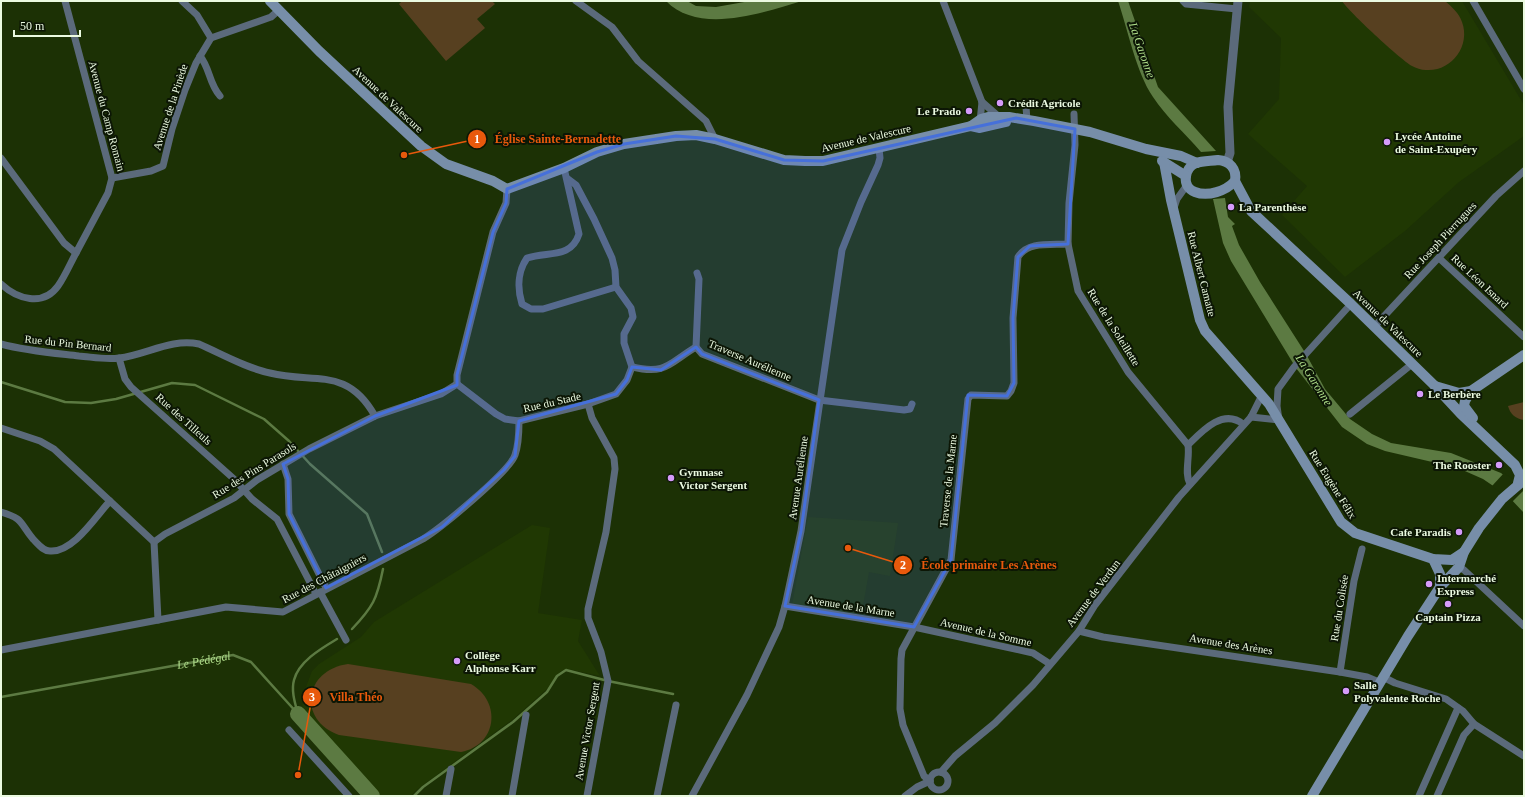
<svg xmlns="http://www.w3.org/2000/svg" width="1525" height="797" font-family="'Times New Roman',serif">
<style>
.built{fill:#203803}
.green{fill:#574020}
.water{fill:#5c7a42}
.pier{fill:#1c3105}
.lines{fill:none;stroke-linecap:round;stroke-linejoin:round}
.stream{stroke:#5c7a42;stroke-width:2.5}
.river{stroke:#5c7a42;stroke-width:16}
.minor{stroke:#5b6a7b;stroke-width:7}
.tertiary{stroke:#5b6a7b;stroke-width:9}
.secondary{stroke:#778ea9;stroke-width:10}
.marked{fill:#4670da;fill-opacity:0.2;stroke:#4670da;stroke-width:3;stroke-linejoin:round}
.poi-dot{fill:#d69bfa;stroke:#0c1605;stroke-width:1.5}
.labels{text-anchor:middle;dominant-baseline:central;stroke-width:4;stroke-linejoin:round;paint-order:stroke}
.street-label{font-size:11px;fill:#ebfae1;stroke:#0c1605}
.poi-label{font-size:11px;font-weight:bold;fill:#ebfae1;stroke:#0c1605;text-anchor:start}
.water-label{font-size:12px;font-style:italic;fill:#afdd8a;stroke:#0c1605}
.leader{fill:none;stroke:#e8590c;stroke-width:1.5}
.callout-dot{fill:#e8590c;stroke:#0c1605;stroke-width:1.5}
.mark-label{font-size:12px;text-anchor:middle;font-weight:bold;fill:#fff}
.callout-label{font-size:12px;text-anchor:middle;font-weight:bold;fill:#e8590c;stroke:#0c1605;stroke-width:4;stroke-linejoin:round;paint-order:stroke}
</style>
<rect width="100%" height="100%" fill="#1c3105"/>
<!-- built -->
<g class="built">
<polygon points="1250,1 1462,1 1524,105 1524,136 1459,182 1405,231 1345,277 1282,215 1307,186 1248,134 1279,99 1281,38 1249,7"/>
<polygon points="808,517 898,523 890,576 869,572 862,611 856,614 792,605"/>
<polygon points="532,525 550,528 538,613 582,620 578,641 600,676 568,669 561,671 548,688 513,719 415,791 411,796 380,796 302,709 304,692 312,671 319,664 361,637 374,622"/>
</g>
<!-- green -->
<g class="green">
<polygon points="402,1 492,1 495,4 477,19 485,28 446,61 399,4"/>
<path d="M1342 1H1445C1452 7 1459 13 1462 22 1471 46 1451 72 1426 70 1421 70 1416 68 1412 66 1400 59 1349 12 1342 1Z"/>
<path d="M1524 402V420C1516 419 1510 414 1508 406Z"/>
<path d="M348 664 471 684C502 702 497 745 461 752L339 735C297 720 304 670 348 664Z"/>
</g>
<!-- water -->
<g class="water">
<path d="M666 1H687L696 6 716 7 750 1H802C762 13 699 35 666 1Z"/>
<path d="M1118 1H1128L1158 87 1216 151 1201 152C1185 133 1166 117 1153 97 1136 72 1128 30 1118 1Z"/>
<polygon points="1225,198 1228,217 1235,224 1232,226 1239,245 1260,282 1306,354 1325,389 1350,419 1372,434 1391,443 1451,453 1501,473 1524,492 1524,513 1508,496 1483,479 1458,468 1385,451 1367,444 1342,427 1296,368 1231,261 1223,243 1213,199"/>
</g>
<!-- pier -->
<polygon class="pier" points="1504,473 1517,482 1523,491 1512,502 1492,486"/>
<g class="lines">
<!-- stream -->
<g class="stream">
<polyline points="1,382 65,402 91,403 116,399 172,383 195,385 264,419 289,441 310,464 367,514 382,552"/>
<path d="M352 629C373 607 377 599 383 569"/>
<path id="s1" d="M1 697 233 655 251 662 298 714"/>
<path d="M298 714C295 703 291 691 294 680 299 661 322 648 337 639"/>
<polyline points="414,796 423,787 513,722 547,692 557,676 566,670 608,681 673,694"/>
</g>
<!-- river -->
<polyline class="river" points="298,714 372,796"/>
<!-- minor -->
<g class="minor">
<polyline points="182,1 197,15 211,38"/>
<polyline points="576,1 612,27 638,61 706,121 715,139"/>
<polyline points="943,1 982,102 980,121"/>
<polyline points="1183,1 1186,4 1237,9"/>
<polyline points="1473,1 1524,89"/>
<path d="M200 56C210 68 209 84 220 96"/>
<polyline points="982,102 998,116"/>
<polyline points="1026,107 1027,120"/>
<polyline points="1074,114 1075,145 1069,203 1068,244 1078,291 1128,372 1188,445"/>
<polyline points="1,158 64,243 76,253 108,193 112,178 65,1"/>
<path d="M564 168 579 234C571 259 548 251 527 258 518 271 517 288 522 304L531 309H543L616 287"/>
<polyline points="112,178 151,171 163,166 172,129 185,90 196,63 211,38 271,17 279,10"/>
<polyline points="1174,208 1177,199 1187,185"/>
<polyline points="1439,258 1524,337"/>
<path d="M1 284C17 299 43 307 58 286 65 276 70 264 76 253"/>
<polyline points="1374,327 1496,196 1524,171"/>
<path d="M1 344C27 351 53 353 79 356 92 357 106 360 119 358 146 355 171 338 199 344 222 354 246 368 270 373 314 384 347 366 375 416"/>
<polyline points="696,347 699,279 697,273"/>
<polyline points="119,358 125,379 131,387 234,479 252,499 277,519 316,594"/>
<path d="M632 367C667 375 669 363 696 347L702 354 819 400 904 410 910 409 912 404"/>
<polyline points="457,384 496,414 505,419 519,421 588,404 616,394 627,380 632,367 624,343 624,334 633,317 631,308 616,287 615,270 612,258 594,219 576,185 568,179"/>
<polyline points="457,384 457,375 493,232 506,203 507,189"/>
<polyline points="1350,414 1412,364"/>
<polyline points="1251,417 1279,420 1277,406 1278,389 1294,367 1351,304"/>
<polyline points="1,428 40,441 54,449 154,542 165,534 234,498 257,480 309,449 375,416 441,394 457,384"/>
<polyline points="283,464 288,479 289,514 326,588"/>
<path d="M1190 484C1184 473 1190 458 1188 445 1202 431 1223 408 1243 424"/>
<path d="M1 512C24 519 19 522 33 539 38 544 43 551 50 551 73 553 96 516 110 501"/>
<polyline points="154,542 158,620"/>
<polyline points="1456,568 1459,567 1464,570 1524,626"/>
<polyline points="320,592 346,640"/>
<polyline points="785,606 914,627 1033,653 1050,664"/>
<polyline points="1079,631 1103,637 1340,672 1367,677 1379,682"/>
<path d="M1 650 226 607 283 612 423 539C441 528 510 471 515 455 519 444 519 432 519 421"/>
<polyline points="1340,672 1354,581 1362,549"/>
<polyline points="1383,677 1395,683 1446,699 1463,711 1474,724 1524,756"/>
<polyline points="289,730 349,796"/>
<polyline points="941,772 955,756 995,723 1033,685 1079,631 1095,605 1179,497 1251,417 1262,395"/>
<circle cx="939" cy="781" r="9"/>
<path d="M930 781 924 776 903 725 900 709 901 659 902 650 951 560 968 399 971 395 1007 396 1011 391 1014 383 1013 318 1018 257C1028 241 1050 245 1068 244"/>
<polyline points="446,796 451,769"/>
<polyline points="512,796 526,715"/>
<polyline points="587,796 608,681 601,652 588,618 588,609 606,532 615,469 614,458 592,418 588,404"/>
<polyline points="657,796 676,705"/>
<polyline points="692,796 747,695 779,627 785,606 801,531 842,250 861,202 878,165 880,158 879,148"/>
<polyline points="905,796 917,787 930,781"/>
<polyline points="1419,796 1458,708"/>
<polyline points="1437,796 1464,735 1474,724"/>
</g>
<!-- tertiary -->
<polyline class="tertiary" points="1227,162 1230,153 1228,107 1238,1"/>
<!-- secondary -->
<g class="secondary">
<polyline points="270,1 319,51 421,146 446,164 493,181 507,189 564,168 597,152 624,144 676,136 696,135 715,139 784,160 805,161 823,161 971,126 981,119 988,117 1009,117 1034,121 1090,132 1146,149 1181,156 1197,163"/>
<polyline points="971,126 980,128 1006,122"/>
<path d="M1218 160C1230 161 1237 169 1235 181 1226 191 1208 197 1195 192 1181 187 1184 168 1196 163 1202 161 1211 161 1218 160Z"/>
<polyline points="1162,161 1186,176"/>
<polyline points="1164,162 1171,200 1200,320 1205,331 1269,404 1341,522 1355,533 1433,559 1452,560 1464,552"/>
<polyline points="1235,181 1251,211 1351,304 1435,386 1461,414 1515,465 1520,475 1518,483"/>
<polyline points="1435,386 1459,393 1471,391 1524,355"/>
<polyline points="1471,391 1465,401 1464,406 1473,418"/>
<polyline points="1433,559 1440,574 1440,587"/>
<polyline points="1312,796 1408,636 1440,587 1459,567 1464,552 1479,528 1502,499 1524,480"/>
</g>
</g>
<!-- marked area -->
<path class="marked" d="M1016 118 1075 129 1068 244 1030 246 1018 257 1013 318 1014 383 1007 396 968 395 951 560 914 627 785 606 801 531 819 400 702 354 696 347 661 370 632 367 627 380 616 394 519 421 515 456 504 470 442 527 326 588 289 514 288 479 283 464 375 416 457 385V375L493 232 506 203 507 189 597 152 624 144 676 136 715 139 784 160 823 161Z"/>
<!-- markers -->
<g class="poi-dot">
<circle cx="1000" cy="103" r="4"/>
<circle cx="969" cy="111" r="4"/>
<circle cx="1387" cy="142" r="4"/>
<circle cx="1231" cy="207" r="4"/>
<circle cx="1420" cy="394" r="4"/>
<circle cx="1499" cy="465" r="4"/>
<circle cx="671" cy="478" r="4"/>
<circle cx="1459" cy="532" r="4"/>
<circle cx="1429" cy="584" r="4"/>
<circle cx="1448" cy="604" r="4"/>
<circle cx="457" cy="661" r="4"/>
<circle cx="1346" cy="691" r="4"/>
</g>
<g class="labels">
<!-- street labels -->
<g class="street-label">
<text transform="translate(388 99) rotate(43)">Avenue de Valescure</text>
<text transform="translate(170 107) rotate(-72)">Avenue de la Pinède</text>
<text transform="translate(107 116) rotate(75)">Avenue du Camp Romain</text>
<text transform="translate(866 138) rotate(-13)">Avenue de Valescure</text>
<text transform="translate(1440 240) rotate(-47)">Rue Joseph Pierrugues</text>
<text transform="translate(1202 274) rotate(76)">Rue Albert Camatte</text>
<text transform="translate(1480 281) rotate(43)">Rue Léon Isnard</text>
<text transform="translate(1388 323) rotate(44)">Avenue de Valescure</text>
<text transform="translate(1114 327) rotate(58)">Rue de la Soleillette</text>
<text transform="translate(68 343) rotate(6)">Rue du Pin Bernard</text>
<text transform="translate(750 360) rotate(23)">Traverse Aurélienne</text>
<text transform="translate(552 402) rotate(-13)">Rue du Stade</text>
<text transform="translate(184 419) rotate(42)">Rue des Tilleuls</text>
<text transform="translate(254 470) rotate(-32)">Rue des Pins Parasols</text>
<text transform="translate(798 478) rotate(-82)">Avenue Aurélienne</text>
<text transform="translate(948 481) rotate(-84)">Traverse de la Marne</text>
<text transform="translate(1333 484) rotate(58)">Rue Eugène Félix</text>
<text transform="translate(324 578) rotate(-28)">Rue des Châtaigniers</text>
<text transform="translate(1093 593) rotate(-53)">Avenue de Verdun</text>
<text transform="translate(851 606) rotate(9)">Avenue de la Marne</text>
<text transform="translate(1339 608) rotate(-81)">Rue du Colisée</text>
<text transform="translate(986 632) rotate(13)">Avenue de la Somme</text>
<text transform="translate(1231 644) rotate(9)">Avenue des Arènes</text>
<text transform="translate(587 731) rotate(-80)">Avenue Victor Sergent</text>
</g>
<!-- poi labels -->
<g class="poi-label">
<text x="1008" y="103">Crédit Agricole</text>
<text x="961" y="111" text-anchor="end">Le Prado</text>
<text x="1395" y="136">Lycée Antoine<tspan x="1395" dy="13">de Saint-Exupéry</tspan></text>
<text x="1239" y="207">La Parenthèse</text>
<text x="1428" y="394">Le Berbère</text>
<text x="1491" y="465" text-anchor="end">The Rooster</text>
<text x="679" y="472">Gymnase<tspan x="679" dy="13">Victor Sergent</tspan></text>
<text x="1451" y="532" text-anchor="end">Cafe Paradis</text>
<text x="1437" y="578">Intermarché<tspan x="1437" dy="13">Express</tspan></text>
<text x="1448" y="617" text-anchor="middle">Captain Pizza</text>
<text x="465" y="655">Collège<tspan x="465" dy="13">Alphonse Karr</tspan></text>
<text x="1354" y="685">Salle<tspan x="1354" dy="13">Polyvalente Roche</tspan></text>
</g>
<!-- water labels -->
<g class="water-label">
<text transform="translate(1142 50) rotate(71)">La Garonne</text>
<text transform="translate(1314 380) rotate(58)">La Garonne</text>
<text stroke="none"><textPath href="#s1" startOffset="206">Le Pédégal</textPath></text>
</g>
</g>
<!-- callouts -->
<path class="leader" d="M404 155L477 139M848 548L903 565M298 775L312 697"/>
<g class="callout-dot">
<circle cx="404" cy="155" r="4"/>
<circle cx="848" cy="548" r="4"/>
<circle cx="298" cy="775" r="4"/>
<circle cx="477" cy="139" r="10"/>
<circle cx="903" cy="565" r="10"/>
<circle cx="312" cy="697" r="10"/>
</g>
<g class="mark-label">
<text x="477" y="143">1</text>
<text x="903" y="569">2</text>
<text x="312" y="701">3</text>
</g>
<g class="callout-label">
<text x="558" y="143">Église Sainte-Bernadette</text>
<text x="989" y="569">École primaire Les Arènes</text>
<text x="356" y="701">Villa Théo</text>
</g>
<!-- border -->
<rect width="1525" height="797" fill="none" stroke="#ebfae1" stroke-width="4"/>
<!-- scale -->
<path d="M14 30v6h66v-6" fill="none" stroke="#ebfae1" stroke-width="2"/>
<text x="20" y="30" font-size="12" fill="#ebfae1" stroke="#0c1605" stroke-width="3" paint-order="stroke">50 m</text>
</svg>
